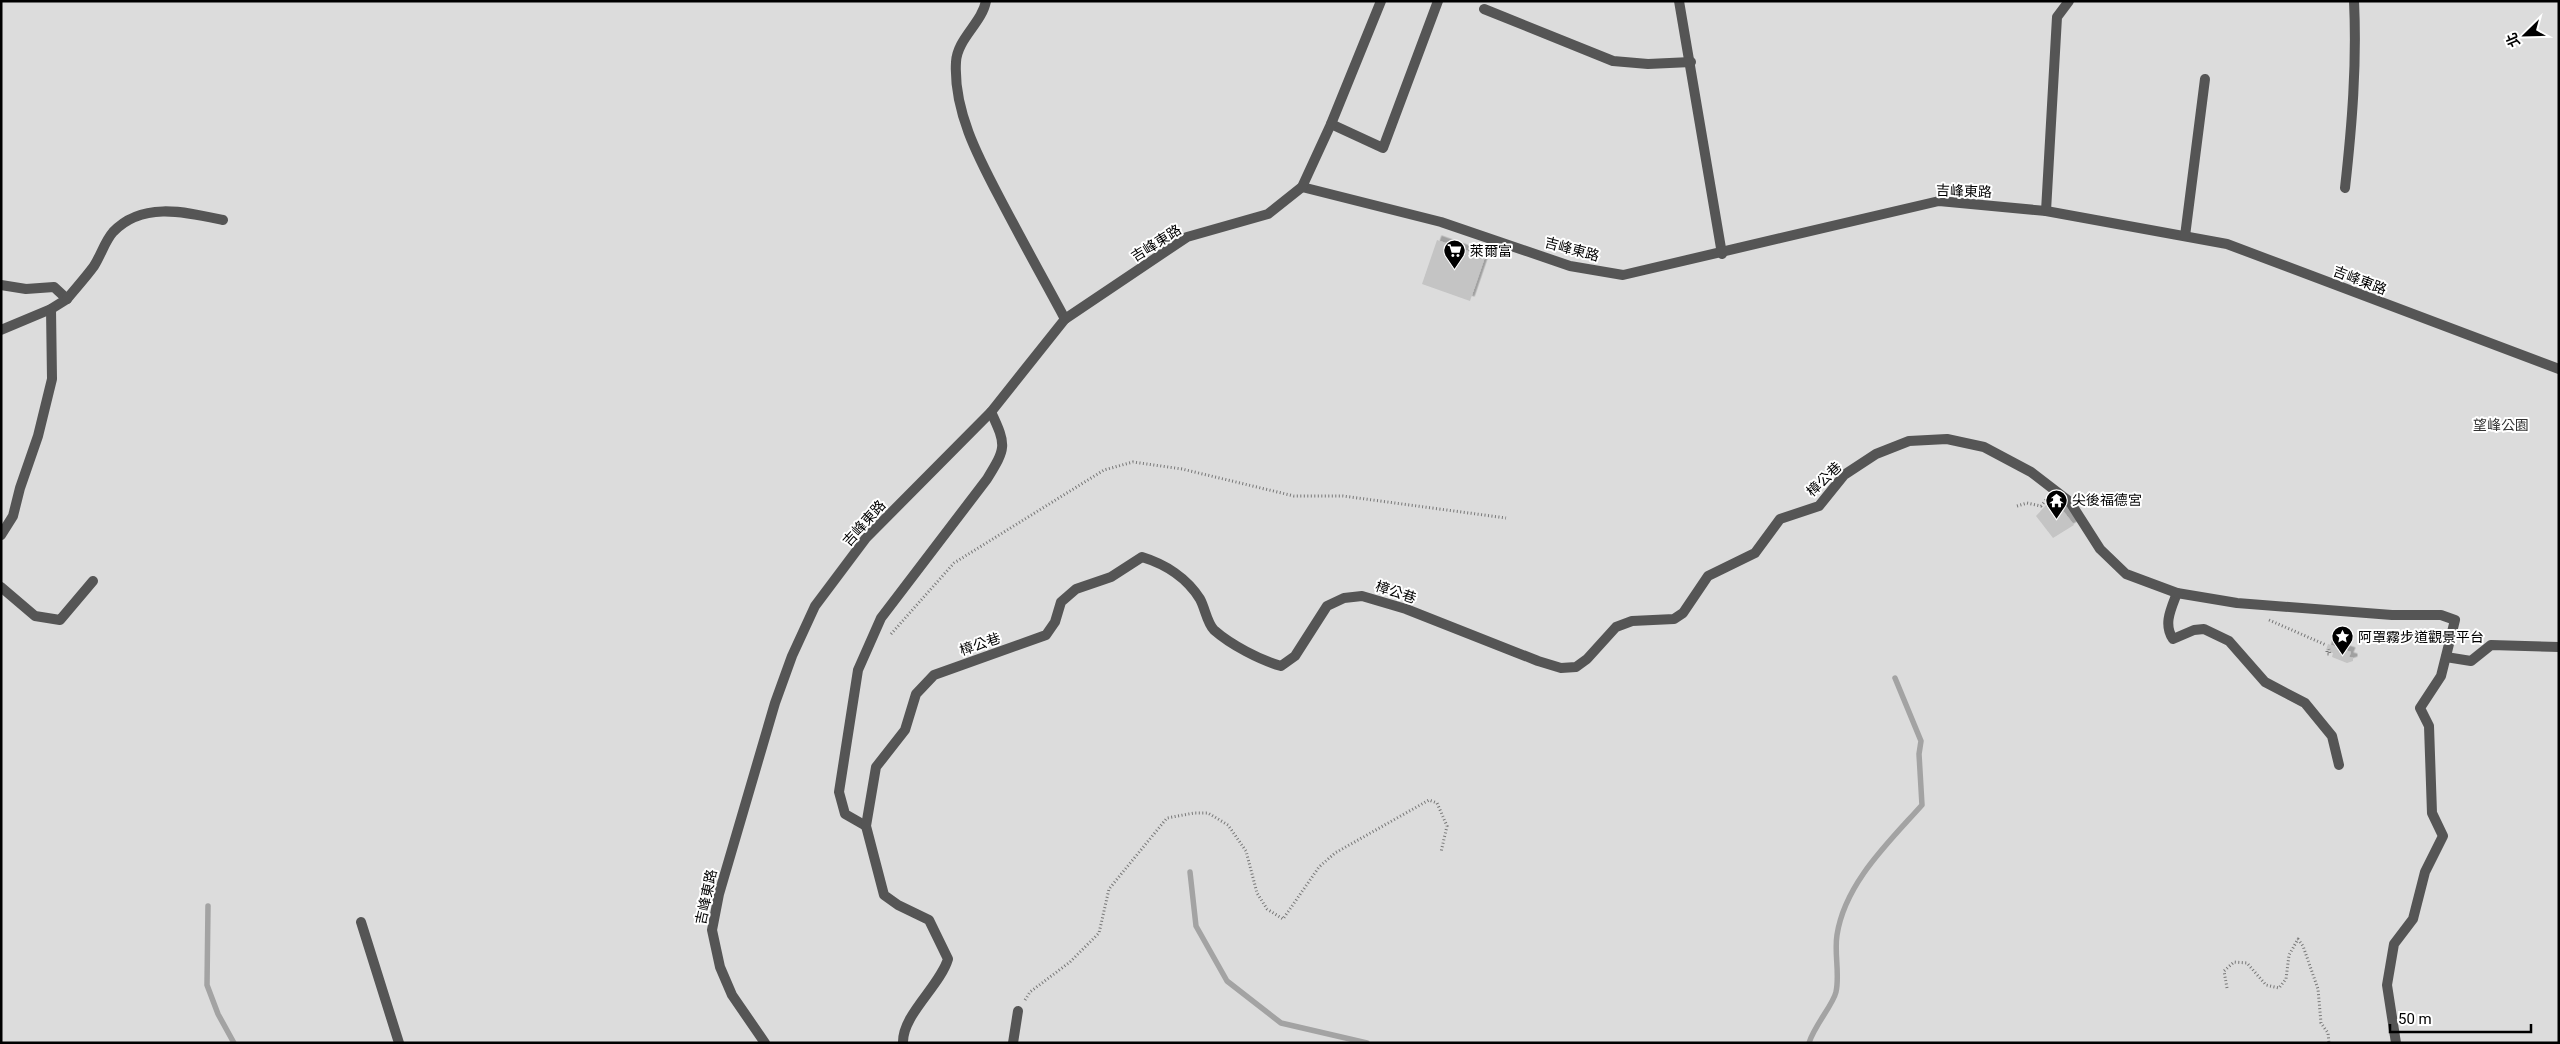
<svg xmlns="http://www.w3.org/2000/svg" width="2560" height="1044" font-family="Roboto,'Noto Sans TC',sans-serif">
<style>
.green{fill:#dcdcdc}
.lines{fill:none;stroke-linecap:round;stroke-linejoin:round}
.stream{stroke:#a3a3a3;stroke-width:5.5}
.building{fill:#c4c4c4;filter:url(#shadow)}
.path{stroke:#777;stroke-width:3;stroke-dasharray:1 2.5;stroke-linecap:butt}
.service{stroke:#555;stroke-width:10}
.minor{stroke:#555;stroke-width:10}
.labels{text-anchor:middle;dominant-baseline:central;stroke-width:4;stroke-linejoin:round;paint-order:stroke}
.street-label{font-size:14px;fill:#000;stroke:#fff}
.poi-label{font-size:14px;fill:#000;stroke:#fff;text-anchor:start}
.park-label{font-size:14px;fill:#333;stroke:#fff}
</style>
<defs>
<filter id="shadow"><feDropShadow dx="4.5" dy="-4.5" stdDeviation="0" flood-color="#0004"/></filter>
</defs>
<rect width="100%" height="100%" fill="#fff"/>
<!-- green -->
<rect class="green" x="1" y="1" width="2558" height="1042"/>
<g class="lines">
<!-- stream -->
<g class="stream">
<polyline points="1190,872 1196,926 1227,981 1281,1023 1367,1043"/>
<polyline points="208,906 207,985 218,1014 234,1043"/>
<path d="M1809 1043C1814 1026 1833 1005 1836 992 1840 974 1834 953 1837 935 1845 883 1889 842 1922 805L1919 754 1921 741 1895 678"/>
</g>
</g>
<!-- building -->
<g class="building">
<polygon points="1437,240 1485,257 1470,301 1422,284"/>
<polygon points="2053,498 2074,525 2053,538 2036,516"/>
<polygon points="2328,644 2351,652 2349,657 2353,658 2353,661 2347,663 2332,657 2333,653 2326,650"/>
</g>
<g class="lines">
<!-- path -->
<g class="path">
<polyline points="2017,506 2027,503 2041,506 2046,500"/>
<polyline points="2269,620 2326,645"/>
<polyline points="891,634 954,563 1104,470 1133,462 1182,469 1294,496 1343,496 1506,518"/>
<polyline points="2327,651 2327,654 2330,654 2329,649"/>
<polyline points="2227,988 2224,971 2234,962 2247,963 2266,985 2279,988 2286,979 2289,955 2298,939 2303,946 2318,989 2321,1023 2328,1033 2329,1043"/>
<polyline points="1025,1000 1030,992 1070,962 1099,933 1109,889 1167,818 1194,813 1208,813 1228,825 1246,851 1257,893 1267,909 1283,919 1319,867 1335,853 1429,800 1437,803 1447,826 1441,852"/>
</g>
<!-- service -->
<g class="service">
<path d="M986 1C982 23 957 39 956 62 953 114 982 164 1005 208 1025 246 1045 282 1065 319"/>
<polyline points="1331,124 1383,148 1438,1"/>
<polyline points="1,285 26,289 54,287 67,299 51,309 1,330"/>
<path d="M67 299C76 288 86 277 94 266 101 255 105 241 113 232 142 201 186 212 223 220"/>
<polyline points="1,535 13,516 20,488 38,436 52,379 51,309"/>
<polyline points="1,587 35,616 60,620 93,581"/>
<path d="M2177 593C2171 609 2163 624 2173 639L2194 630 2204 629 2229 641 2265 682 2305 703 2332 736 2339 765"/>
<polyline points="2446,657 2471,661 2491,645 2559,647"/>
<path d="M866 826 845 814 839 792 858 670 881 618 987 479C1006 448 1007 446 991 412"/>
<polyline points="361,922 399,1043"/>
<path d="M903 1043C902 1015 940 986 948 959L929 920 898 905 884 895 866 826 876 767 905 730 916 694 934 675 1046 635 1055 622 1061 602 1076 589 1111 577 1142 557C1165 564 1187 578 1200 599 1205 608 1207 623 1214 630 1231 645 1260 660 1281 666L1295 656 1327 606 1344 598 1362 596 1406 609 1538 661 1561 668 1576 667 1587 659 1616 627 1632 621 1674 619 1683 613 1708 576 1755 553 1780 519 1819 506 1844 475 1876 454 1909 441 1947 439 1984 447 2031 472 2070 502 2100 549 2126 574 2177 593 2237 603 2392 615H2441L2455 620 2441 676 2420 708 2429 726 2432 813 2443 836 2425 872 2413 919 2394 944 2387 985 2396 1043"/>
<polyline points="1013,1043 1018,1011"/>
</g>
<!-- minor -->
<g class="minor">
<polyline points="1679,1 1722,254"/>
<polyline points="1484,9 1613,61 1648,64 1691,62"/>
<polyline points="1302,187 1441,222 1570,266 1623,275 1939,201 2046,211 2227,244 2559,369"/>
<path d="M2345 188C2352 125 2357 64 2354 1"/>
<polyline points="2046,211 2057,17 2069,1"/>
<polyline points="2185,236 2205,79"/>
<polyline points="765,1043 732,995 720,967 712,930 719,894 775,703 792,656 815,606 866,538 991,412 1065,319 1187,237 1268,214 1302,187 1331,124 1381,1"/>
</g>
</g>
<!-- icons -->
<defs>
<symbol id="supermarket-pin" viewBox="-11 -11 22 30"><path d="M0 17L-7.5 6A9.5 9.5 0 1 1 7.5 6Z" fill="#000" stroke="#fff"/><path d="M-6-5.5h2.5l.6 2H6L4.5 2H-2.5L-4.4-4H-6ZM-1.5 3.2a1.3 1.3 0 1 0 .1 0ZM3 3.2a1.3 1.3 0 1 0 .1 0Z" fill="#fff"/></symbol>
<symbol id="temple-pin" viewBox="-11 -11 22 30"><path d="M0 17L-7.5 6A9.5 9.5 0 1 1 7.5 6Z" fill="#000" stroke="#fff"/><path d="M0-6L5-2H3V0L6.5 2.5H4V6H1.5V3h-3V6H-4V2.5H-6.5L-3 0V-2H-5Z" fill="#fff"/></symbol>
<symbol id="sight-pin" viewBox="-11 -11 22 30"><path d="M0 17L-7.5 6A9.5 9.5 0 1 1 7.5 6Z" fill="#000" stroke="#fff"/><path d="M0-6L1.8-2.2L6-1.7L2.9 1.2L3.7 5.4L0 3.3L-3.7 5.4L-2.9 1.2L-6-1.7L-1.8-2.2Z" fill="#fff"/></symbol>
</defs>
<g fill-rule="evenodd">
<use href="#supermarket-pin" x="1442" y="238" width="25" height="34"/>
<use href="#temple-pin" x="2044" y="488" width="25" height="34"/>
<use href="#sight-pin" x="2330" y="624" width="25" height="34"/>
</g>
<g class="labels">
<!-- street labels -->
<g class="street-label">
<text transform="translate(1964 191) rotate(2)">吉峰東路</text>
<text transform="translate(1156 243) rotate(-32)">吉峰東路</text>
<text transform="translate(1572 249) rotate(15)">吉峰東路</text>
<text transform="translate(2360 280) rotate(21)">吉峰東路</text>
<text transform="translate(1824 479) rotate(-44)">樟公巷</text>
<text transform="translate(864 523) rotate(-48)">吉峰東路</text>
<text transform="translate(1396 592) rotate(18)">樟公巷</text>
<text transform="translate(980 644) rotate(-19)">樟公巷</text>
<text transform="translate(706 897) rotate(-78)">吉峰東路</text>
</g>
<!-- poi labels -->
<g class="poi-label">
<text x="1470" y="251">萊爾富</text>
<text x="2072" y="500">尖後福德宮</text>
<text x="2358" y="637">阿罩霧步道觀景平台</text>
</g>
<!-- park labels -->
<g class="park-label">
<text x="2501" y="425">望峰公園</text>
</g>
</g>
<!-- border -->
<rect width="2560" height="1044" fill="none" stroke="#000000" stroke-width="5"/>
<!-- north arrow -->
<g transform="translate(2525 35) rotate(247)" stroke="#ffffff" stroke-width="4" paint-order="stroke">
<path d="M0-4L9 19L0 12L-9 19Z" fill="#000000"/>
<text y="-8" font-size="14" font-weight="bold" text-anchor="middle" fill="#000000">北</text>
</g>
<!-- scale -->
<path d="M2390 1024v8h141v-8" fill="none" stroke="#000000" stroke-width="2.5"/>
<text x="2398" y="1024" font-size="15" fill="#000000" stroke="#ffffff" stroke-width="4" paint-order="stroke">50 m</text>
</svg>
